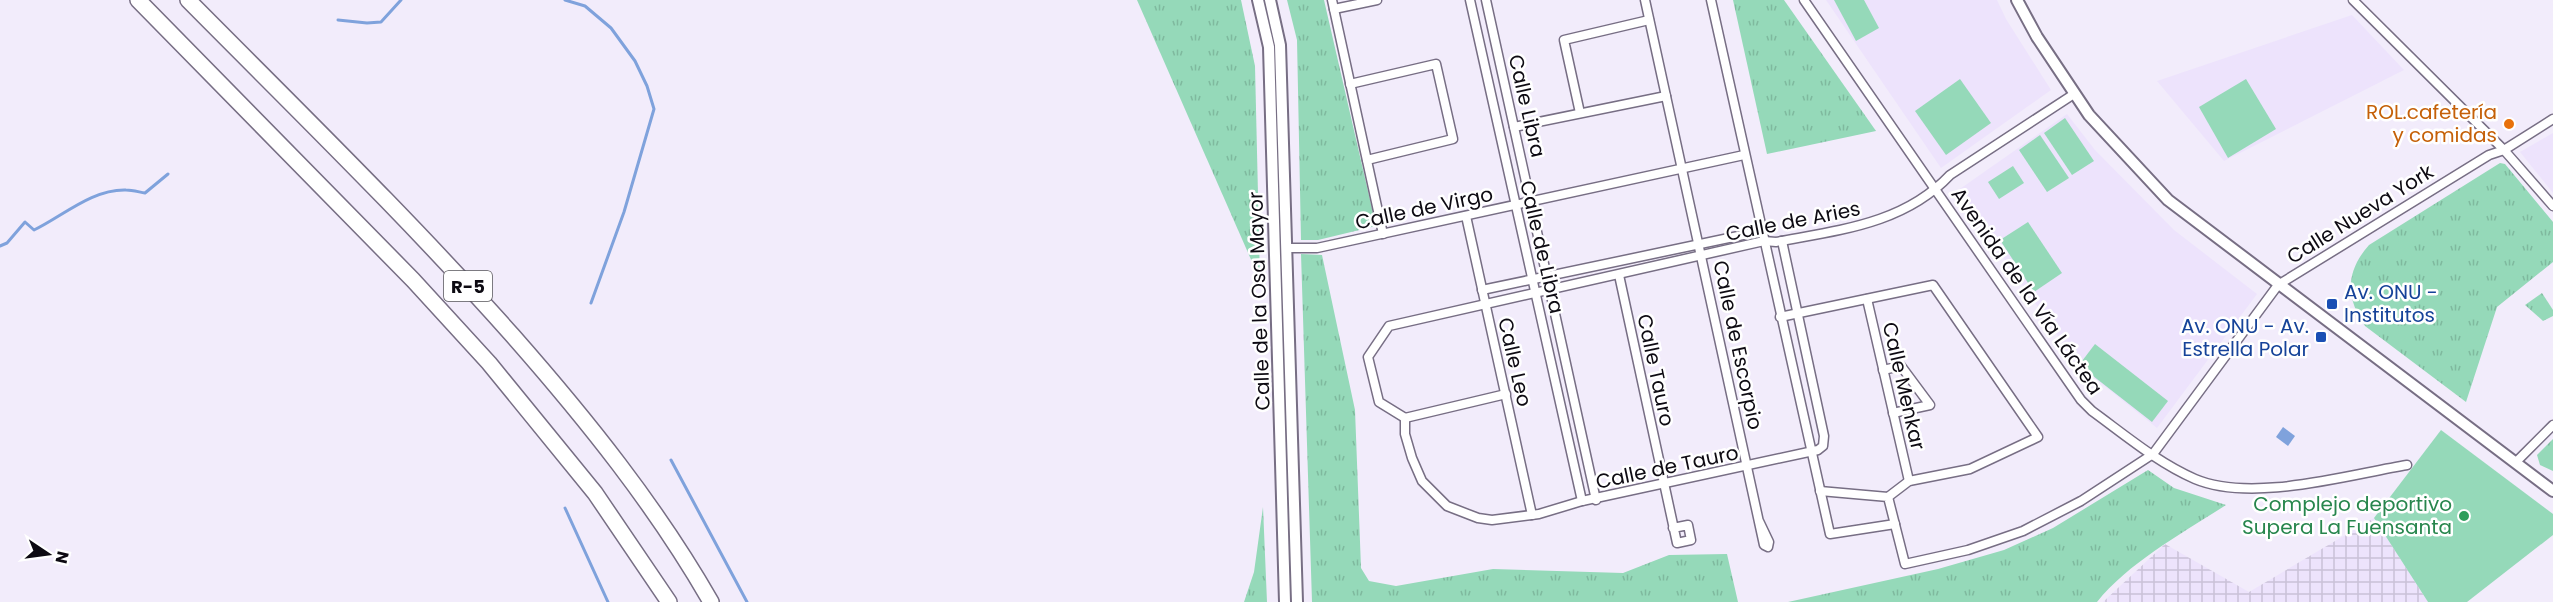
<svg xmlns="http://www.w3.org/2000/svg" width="2553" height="602" font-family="Poppins,sans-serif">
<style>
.built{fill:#ede3fc}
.industrial{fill:url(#industrial-grid)}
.grass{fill:url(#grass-tufts)}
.pitch{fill:#95d9b9}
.water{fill:#7fa2dc}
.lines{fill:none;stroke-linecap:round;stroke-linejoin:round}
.stream{stroke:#7fa2dc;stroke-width:3}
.street-casing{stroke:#776e84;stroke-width:11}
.secondary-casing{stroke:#776e84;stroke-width:14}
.highway-casing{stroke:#776e84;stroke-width:18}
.street{stroke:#fff;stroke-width:8}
.secondary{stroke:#fff;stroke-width:10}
.highway{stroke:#fff;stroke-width:15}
.food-dot{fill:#e8710a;stroke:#fff;stroke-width:2}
.transit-dot{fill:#1a4fb4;stroke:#fff;stroke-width:2}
.leisure-dot{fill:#2e9e5b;stroke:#fff;stroke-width:2}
.labels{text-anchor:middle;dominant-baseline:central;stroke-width:5;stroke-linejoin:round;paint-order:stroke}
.shield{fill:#fff;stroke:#565459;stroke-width:1.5}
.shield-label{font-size:18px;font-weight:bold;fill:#0d0a12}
.street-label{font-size:20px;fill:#0d0a12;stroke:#fff}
.food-label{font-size:20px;fill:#c56008;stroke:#fff;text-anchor:end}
.transit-label{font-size:20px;fill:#164399;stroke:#fff;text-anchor:start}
.leisure-label{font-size:20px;fill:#27864d;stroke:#fff;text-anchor:end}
</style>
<defs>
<pattern id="industrial-grid" width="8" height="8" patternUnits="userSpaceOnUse" patternTransform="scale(1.5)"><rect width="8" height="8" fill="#ede3fc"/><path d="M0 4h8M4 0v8" fill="none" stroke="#cac1d7"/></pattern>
<pattern id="grass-tufts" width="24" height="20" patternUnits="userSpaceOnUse" patternTransform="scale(1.5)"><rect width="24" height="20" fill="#95d9b9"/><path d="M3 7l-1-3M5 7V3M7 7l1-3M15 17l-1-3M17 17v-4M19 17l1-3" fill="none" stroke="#7fb99e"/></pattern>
</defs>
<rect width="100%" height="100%" fill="#f2ecfb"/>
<!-- built -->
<g class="built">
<polygon points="1826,0 1997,0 2006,19 2051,90 1941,168"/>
<polygon points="2352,15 2404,70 2224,161 2157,81"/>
<polygon points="2067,114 2095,150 2174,230 2257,294 2157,428 2078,365 1957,191"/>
<polygon points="2553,133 2553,193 2520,152"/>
</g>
<!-- industrial -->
<polygon class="industrial" points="2374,518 2428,602 2103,602 2165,544 2249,592"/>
<!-- grass -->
<g class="grass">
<polygon points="1137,0 1241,0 1255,66 1260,280"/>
<polygon points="1287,0 1324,0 1376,226 1318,240 1301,240 1297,40"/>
<polygon points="1733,0 1784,0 1876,131 1767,154"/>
<path d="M2500 163 2505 164 2553 222V262L2497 307 2466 402 2365 326C2345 297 2346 271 2369 245Z"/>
<polygon points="1301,254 1322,255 1355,410 1361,568 1369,581 1396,586 1493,569 1623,573 1669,555 1727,554 1738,602 1312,602"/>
<polygon points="2542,293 2553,310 2553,316 2543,321 2525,305"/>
<polygon points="2553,439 2553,471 2540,465 2537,455"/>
<path d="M2148 470 2174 488 2226 505C2184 532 2128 563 2097 602H1788L1938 569 2004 550 2053 528Z"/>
<polygon points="1263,507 1267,602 1244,602 1254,572"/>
</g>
<!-- pitch -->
<g class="pitch">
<polygon points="1834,0 1864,0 1879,28 1856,41"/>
<polygon points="1960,79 1991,123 1946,155 1915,111"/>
<polygon points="2246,79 2276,129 2228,158 2199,107"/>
<polygon points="2065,118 2094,161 2072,175 2044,133"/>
<polygon points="2040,135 2069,178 2047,192 2019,150"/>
<polygon points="2013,166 2024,183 1999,199 1988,182"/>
<polygon points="2028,222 2062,273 2034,292 2000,240"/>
<polygon points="2095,344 2168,401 2152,422 2079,365"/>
<polygon points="2441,430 2553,514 2553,535 2467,602 2428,602 2374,518"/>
</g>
<!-- water -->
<polygon class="water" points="2283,427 2295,436 2288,446 2276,437"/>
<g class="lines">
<!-- stream -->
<g class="stream">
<polyline points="565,0 585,6 611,28 635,61 647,86 654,109 624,212 591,303"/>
<polyline points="338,20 367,23 381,22 401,0"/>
<path d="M0 246 7 243 25 222 34 230C63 216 92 189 126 190 132 190 139 192 145 193L168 174"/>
<polyline points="671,460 747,602"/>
<polyline points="565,508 608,602"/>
</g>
<defs>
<g id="street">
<polyline points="1332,0 1383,234"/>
<polyline points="1470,0 1582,501"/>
<polyline points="1486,0 1596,500"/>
<polyline points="1645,0 1764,545 1768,547 1769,542 1759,521"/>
<polyline points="1711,0 1830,534 1895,524"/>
<path d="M1804 0 2081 400 2092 411C2125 435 2158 463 2195 479 2252 503 2347 475 2407 465"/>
<polyline points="2353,0 2504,150 2553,206"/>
<polyline points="1334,9 1377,0"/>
<polyline points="1350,84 1436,64 1453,139 1367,160"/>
<polyline points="1580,113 1564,40 1649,20"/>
<polyline points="1514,127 1666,96"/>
<polyline points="1466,216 1532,515"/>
<polyline points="1286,248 1317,248 1744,155"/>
<polyline points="1619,275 1677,543 1691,540 1688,525 1673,528"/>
<polyline points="1482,290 1762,231"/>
<polyline points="1867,299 1909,481"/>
<polyline points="1780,317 1933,285 2038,437 1970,469 1909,481 1888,497"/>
<polyline points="1883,370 1901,366 1930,405 1893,413"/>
<path d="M1405 418 1379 402 1368 357 1389 326 1764 241 1776 242C1839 230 1904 224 1950 175L2074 94"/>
<polyline points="1405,418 1405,434 1412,458 1422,481 1447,506 1478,518 1492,520 1539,514 1582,501 1818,450 1823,446 1824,436 1782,241"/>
<polyline points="1405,418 1506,394"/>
<polyline points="2516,462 2553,425"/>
<polyline points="1820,491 1888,497 1905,564 1968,550 2023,531 2081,501 2153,454 2278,285 2489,155 2504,150 2553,119"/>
</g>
<g id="secondary">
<polyline points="1258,0 1269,47 1285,602"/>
<polyline points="1270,0 1280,45 1297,602"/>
<polyline points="2017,0 2037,37 2089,115 2168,200 2553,491"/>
</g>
<g id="highway">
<polyline points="138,0 413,280 489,363 595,493 669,602"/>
<path d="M188 0C298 111 410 220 513 336 586 419 656 506 711 602"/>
</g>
</defs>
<!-- street casing -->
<use href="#street" class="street-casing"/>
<!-- secondary casing -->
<use href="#secondary" class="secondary-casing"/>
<!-- highway casing -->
<use href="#highway" class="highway-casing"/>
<!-- street -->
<use href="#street" class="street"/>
<!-- secondary -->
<use href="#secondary" class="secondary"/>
<!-- highway -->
<use href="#highway" class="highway"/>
</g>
<!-- markers -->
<circle class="food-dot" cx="2509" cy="124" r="6"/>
<g class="transit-dot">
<rect x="2326" y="298" width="12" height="12" rx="3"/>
<rect x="2315" y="331" width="12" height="12" rx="3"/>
</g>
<circle class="leisure-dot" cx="2464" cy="516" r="6"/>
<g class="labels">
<!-- shield labels -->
<rect class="shield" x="444" y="271" width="48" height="30" rx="4.5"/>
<g class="shield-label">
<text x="468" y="286">R-5</text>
</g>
<!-- street labels -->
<g class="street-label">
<text transform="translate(1527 106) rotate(77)">Calle Libra</text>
<text transform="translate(1424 208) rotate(-12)">Calle de Virgo</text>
<text transform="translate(2360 214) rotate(-32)">Calle Nueva York</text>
<text transform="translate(1793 221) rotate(-11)">Calle de Aries</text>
<text transform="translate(1542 247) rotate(77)">Calle de Libra</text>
<text transform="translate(2027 291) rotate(55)">Avenida de la Vía Láctea</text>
<text transform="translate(1259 301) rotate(-92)">Calle de la Osa Mayor</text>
<text transform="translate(1738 345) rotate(78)">Calle de Escorpio</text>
<text transform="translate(1515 362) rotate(77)">Calle Leo</text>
<text transform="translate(1656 370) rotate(78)">Calle Tauro</text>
<text transform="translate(1904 386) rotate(77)">Calle Menkar</text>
<text transform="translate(1667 467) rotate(-12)">Calle de Tauro</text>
</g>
<!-- food labels -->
<g class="food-label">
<text x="2497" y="112">ROL.cafetería<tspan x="2497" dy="23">y comidas</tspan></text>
</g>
<!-- transit labels -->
<g class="transit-label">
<text x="2344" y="292">Av. ONU -<tspan x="2344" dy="23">Institutos</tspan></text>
<text x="2309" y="326" text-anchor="end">Av. ONU - Av.<tspan x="2309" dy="23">Estrella Polar</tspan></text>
</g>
<!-- leisure labels -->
<g class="leisure-label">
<text x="2452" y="504">Complejo deportivo<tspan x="2452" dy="23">Supera La Fuensanta</tspan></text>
</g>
</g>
<!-- north arrow -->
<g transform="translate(48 554) rotate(103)" stroke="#ffffff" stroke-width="4.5" paint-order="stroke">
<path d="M0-4.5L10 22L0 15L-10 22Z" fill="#0d0a12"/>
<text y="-9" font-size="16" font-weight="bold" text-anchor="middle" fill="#0d0a12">N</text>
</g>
</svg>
